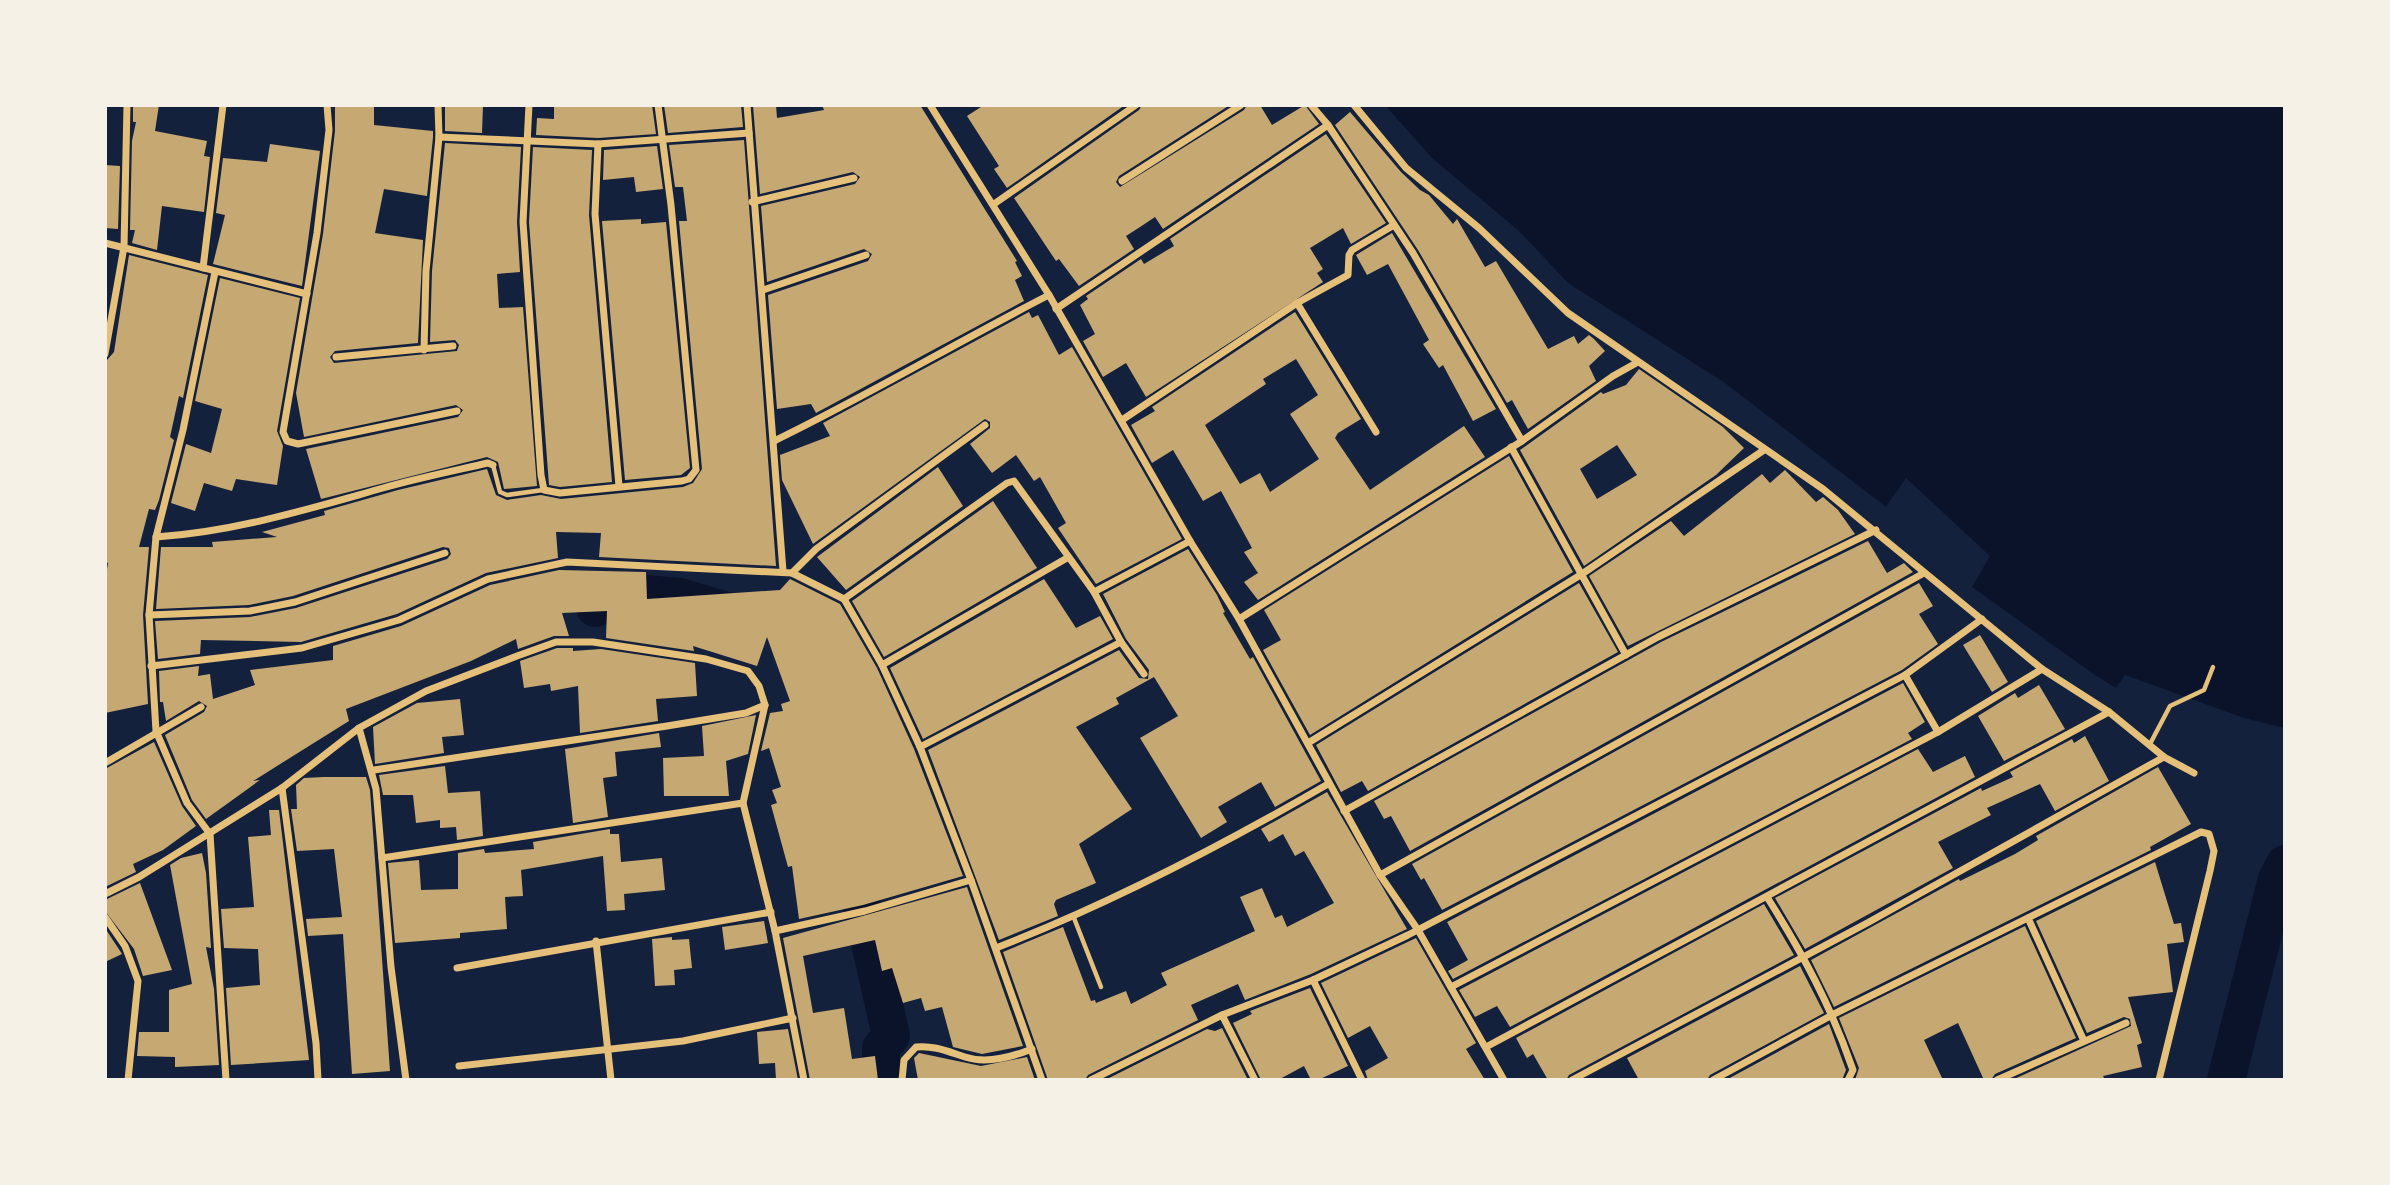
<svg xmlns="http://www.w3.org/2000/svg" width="2390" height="1185" font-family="'Space Grotesk',sans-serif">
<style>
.water{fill:#0b132b}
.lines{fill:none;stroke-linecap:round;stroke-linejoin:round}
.river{stroke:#0b132b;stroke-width:38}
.building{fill:#c6a872;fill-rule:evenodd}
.service{stroke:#e5c07b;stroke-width:4.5}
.minor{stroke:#e5c07b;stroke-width:7}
</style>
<rect width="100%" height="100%" fill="#14213d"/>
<!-- water -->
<polygon class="water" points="1385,105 2285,105 2285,728 2244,718 2125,675 2116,688 2095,675 1972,587 1990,556 1906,478 1886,507 1725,383 1568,283 1519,231 1432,158"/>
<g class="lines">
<!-- river -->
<g class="river">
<polyline points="595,608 645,594 680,597 730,612"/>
<polyline points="856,852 856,881 891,1036 881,1048 881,1080"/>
<polyline points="2226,1080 2277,879 2285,864"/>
</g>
</g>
<!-- building -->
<g class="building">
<polygon points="133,105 159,105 155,131 207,141 204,156 210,157 204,212 162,206 157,250 132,243 135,230 130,230 132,141 136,122 133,122"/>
<polygon points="335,105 374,105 374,125 433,131 433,137 427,196 384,189 375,233 423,240 418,343 335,351 330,357 334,363 457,351 459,345 455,340 430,342 432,271 445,143 521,147 517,222 520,272 497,274 499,308 523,307 537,486 504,489 498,462 487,457 321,499 306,449 458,417 463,410 456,405 304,437 296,393 323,234 335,131"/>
<polygon points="445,105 483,105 482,133 445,131"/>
<polygon points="554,105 652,105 656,134 598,138 536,135 537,118 554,119"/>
<polygon points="664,105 741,105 743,127 668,133"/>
<polygon points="753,105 776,105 777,118 824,110 822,105 920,105 1017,261 1015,262 1022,276 1015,280 1024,301 816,413 811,404 777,409 768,295 868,261 872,254 864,249 767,282 761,206 855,184 860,177 853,172 760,194"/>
<polygon points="984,105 1125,105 1007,188 994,169 999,166 967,116"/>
<polygon points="1142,105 1230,105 1119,176 1116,182 1120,187 1244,110 1247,105 1260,105 1272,125 1305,105 1319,124 1163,229 1155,217 1140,227 1126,236 1134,249 1079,286 1059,259 1056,261 1014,198 1139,110"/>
<polygon points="1350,112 1401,172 1420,190 1429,195 1453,224 1457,219 1485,267 1496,261 1548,349 1574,336 1578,344 1589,335 1594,339 1605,351 1589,366 1596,381 1528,429 1512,400 1507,403 1418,250 1335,125"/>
<polygon points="1326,134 1386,223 1351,244 1343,228 1310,248 1323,269 1317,273 1323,282 1146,397 1126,363 1103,377 1083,341 1095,334 1080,305 1088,299 1086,296 1141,259 1144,264 1174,246 1170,239"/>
<polygon points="744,140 776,566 599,557 601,533 556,532 558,558 486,573 397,614 301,642 201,640 200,654 158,659 155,621 250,617 296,608 447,559 451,554 449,548 443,547 293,596 249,605 156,609 161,547 213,547 212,542 277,537 262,532 325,515 324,511 398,490 487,469 496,495 507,500 541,495 561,499 683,487 693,483 702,469 679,221 687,221 683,187 675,187 669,145"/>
<polygon points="270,144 320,151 302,286 213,264 225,215 216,213 223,158 267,162"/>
<polygon points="657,146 663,189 636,192 634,177 603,180 604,150"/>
<polygon points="533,147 592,150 589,215 612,482 560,487 549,485 529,222"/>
<polygon points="105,165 120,166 118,229 105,228"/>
<polygon points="641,219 641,224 666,222 690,468 681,475 625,480 602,221"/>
<polygon points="1392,233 1496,409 1473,421 1443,365 1439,368 1423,344 1429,340 1388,264 1367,275 1356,255"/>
<polygon points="129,255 208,275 183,398 179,396 170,437 174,440 159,500 155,510 149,509 139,547 149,547 143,615 148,704 105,713 105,581 108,563 105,562 105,369 107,360 114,352"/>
<polygon points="220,278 300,298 277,431 283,446 277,485 236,479 232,491 204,483 195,511 171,503 186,444 211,453 222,409 195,401"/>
<polygon points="1029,312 1032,318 1038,315 1059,355 1072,347 1182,539 1096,584 1058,528 1066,523 1040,477 1034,481 1016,455 992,473 970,444 990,428 990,422 985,419 813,544 782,480 780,455 830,436 823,423"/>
<path d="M1295 312 1361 419 1338 433 1335 438 1370 490 1464 426 1485 457 1258 600 1244 582 1258 573 1244 552 1252 548 1221 491 1203 501 1173 450 1152 463 1131 425 1155 411 1152 407ZM1296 359 1318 395 1290 414 1319 459 1270 492 1260 473 1240 484 1205 425 1266 384 1263 379Z"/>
<path d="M1639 369 1723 427 1744 448 1716 475 1584 566 1520 450 1601 392 1603 394 1626 385ZM1617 445 1637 475 1597 499 1580 469Z"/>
<polygon points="1509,456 1573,572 1310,735 1263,650 1281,640 1264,610"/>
<polygon points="938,467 963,506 846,590 817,557"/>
<polygon points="1785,470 1816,502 1823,497 1838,510 1855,534 1628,646 1589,576 1671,521 1684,536 1762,474 1770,483"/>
<polygon points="993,501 1037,568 884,657 852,601"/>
<polygon points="1868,541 1887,573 1904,563 1913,572 1410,851 1391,816 1384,819 1374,801 1661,642"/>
<polygon points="1188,549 1217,595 1225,612 1223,613 1250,659 1253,657 1321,781 1275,807 1261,782 1218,807 1227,822 1201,838 1140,738 1178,716 1154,677 1116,698 1119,704 1076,727 1132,809 1079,844 1096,883 1056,900 1054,904 1058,916 999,940 928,750 1119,650 1139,678 1148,679 1149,670 1126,639 1103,594"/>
<polygon points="559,570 646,572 647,599 780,590 790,579 840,604 877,668 914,749 963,876 863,905 799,919 792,866 788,867 771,805 777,803 772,790 781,787 769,748 761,751 770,713 783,711 781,704 790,701 767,637 757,666 693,646 694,651 606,638 607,611 562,613 569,636 554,636 518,649 516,639 471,661 346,709 349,721 253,781 260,780 206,819 192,800 165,735 204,712 207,706 199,701 166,721 163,702 160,702 159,671 199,666 198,676 210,674 213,699 255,685 250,670 333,660 333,646 401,626 490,585"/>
<polygon points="1044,579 1076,628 1100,616 1113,639 923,739 890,668"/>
<polygon points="1579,583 1618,652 1368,791 1362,781 1341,792 1316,745"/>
<polygon points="1919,583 1933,606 1919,614 1938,644 1902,670 1442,910 1424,878 1421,880 1412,864"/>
<polygon points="1980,635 2008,682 1992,692 1963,645"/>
<polygon points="557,648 573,648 573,651 601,649 695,663 697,696 656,699 658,721 580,733 578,686 551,691 550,684 524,688 520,661"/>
<polygon points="1903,683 1925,722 1908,733 1912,739 1453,979 1448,971 1468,960 1447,922"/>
<polygon points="2039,685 2065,729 2004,761 1978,716 2015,693 2018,698"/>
<polygon points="460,699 464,735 442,737 444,753 375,764 373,727 417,703"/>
<polygon points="756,715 748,754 726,761 729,796 664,796 663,758 704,756 702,726"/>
<polygon points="659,733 661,747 615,752 617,776 603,778 608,817 573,823 565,749"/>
<polygon points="2085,736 2109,781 2055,811 2040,784 1987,808 1991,815 1938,842 1953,868 1805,949 1775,898 1981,788 1982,791 2013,777 2010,772 2072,739 2074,743"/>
<polygon points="154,742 182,806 196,826 163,850 133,864 136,872 105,887 105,769"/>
<polygon points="1918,749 1933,772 1965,756 1975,777 1510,1027 1497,1006 1475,1017 1459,990"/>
<polygon points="445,766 448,793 480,791 483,836 457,840 456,827 440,828 440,820 416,823 413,795 383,795 379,775"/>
<polygon points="2158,767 2191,824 2150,847 2151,850 1834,1007 1811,960 1959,879 1960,881 2015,854 2038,840 2036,836"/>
<polygon points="324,777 366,777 370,790 390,1071 352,1074 343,934 308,936 306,919 342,917 334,849 297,851 291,809 297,809 296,785 304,778"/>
<polygon points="1327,792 1407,929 1311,974 1245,1000 1238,984 1191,1005 1198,1020 1088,1075 1085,1080 1048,1080 1003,952 1063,927 1091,1001 1095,1000 1096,1003 1126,991 1131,1004 1167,985 1161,973 1255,931 1240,897 1262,888 1275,918 1282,915 1287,927 1334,903 1304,851 1295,856 1283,834 1269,842 1261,829"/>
<polygon points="269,810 279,810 309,1060 231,1065 226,988 260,985 258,949 224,948 221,909 254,907 248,837 271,835"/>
<polygon points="610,829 610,834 619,834 621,862 662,858 665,890 624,894 625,910 607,911 603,856 521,870 523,896 505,897 507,929 460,933 460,938 395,943 388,863 419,860 421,890 458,889 458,853 484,849 485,853 534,849 533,842"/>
<polygon points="202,853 206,873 211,948 206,947 214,989 219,1065 175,1067 175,1057 137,1056 139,1032 169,1032 169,990 192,984 170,865 181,858"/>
<polygon points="2155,862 2174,924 2181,923 2184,942 2167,944 2173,992 2128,997 2142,1043 2137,1045 2142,1067 2103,1076 2105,1080 2012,1080 2131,1026 2130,1019 2124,1017 2087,1033 2036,921"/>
<polygon points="140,883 172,970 143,976 134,949 105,911 105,900"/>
<polygon points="967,887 1023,1046 982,1054 953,1047 942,1007 925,1011 921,998 903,1003 892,968 882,971 875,940 803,956 813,1013 844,1008 852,1059 875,1056 878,1080 810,1080 783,938"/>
<polygon points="1764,904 1794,955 1569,1075 1566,1080 1548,1080 1533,1054 1527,1058 1516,1038"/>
<polygon points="764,921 768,943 725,950 722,927"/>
<polygon points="2025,926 2076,1038 1995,1074 1991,1080 1984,1080 1958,1023 1924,1040 1943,1080 1855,1080 1859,1068 1839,1018"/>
<polygon points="105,928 122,954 105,962"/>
<polygon points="672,937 672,940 689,939 692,968 674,970 675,985 655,986 652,939"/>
<polygon points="1416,938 1476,1043 1466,1049 1485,1080 1368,1080 1365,1071 1388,1058 1370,1026 1348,1038 1321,983"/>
<polygon points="1800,966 1824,1013 1710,1075 1707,1080 1639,1080 1627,1058"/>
<polygon points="1310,988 1348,1066 1318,1080 1311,1080 1304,1066 1278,1080 1261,1080 1233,1023 1252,1014 1250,1011"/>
<polygon points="1829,1024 1846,1070 1842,1080 1726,1080"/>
<polygon points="1222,1028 1248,1080 1105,1080 1207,1029 1215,1031"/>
<polygon points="788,1029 798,1080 776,1080 775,1063 759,1064 757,1032"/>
<polygon points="919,1053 981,1066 1027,1057 1035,1080 918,1080 914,1058"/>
</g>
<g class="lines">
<!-- service -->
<g class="service">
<polyline points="493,465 500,492 507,495 543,490"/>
<polyline points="2150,744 2170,706 2204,690 2213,667"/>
<polyline points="1074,918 1101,987"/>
</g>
<!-- minor -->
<g class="minor">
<polyline points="327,105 329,130 317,233 283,432 287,441 298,444 457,411"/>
<polyline points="529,105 523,222 541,475 544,490 560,493 682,481 689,479 696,470 671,205 658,105"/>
<polyline points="747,105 783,571"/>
<polyline points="930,105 1049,295 1190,541 1239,619 1380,875 1418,930 1504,1080"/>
<polyline points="1311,105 1328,125 1413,253 1522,441"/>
<polyline points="1354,105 1406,168 1479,228 1568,313 1823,489 2042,669 2109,712 2164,757 2194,773"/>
<polyline points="439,137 598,144 749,133"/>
<polyline points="598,144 595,214 619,486"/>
<polyline points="1122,181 1241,105"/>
<polyline points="752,202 854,178"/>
<polyline points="994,204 1136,105"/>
<polyline points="105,243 307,294"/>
<polyline points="203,268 223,105"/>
<polyline points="215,272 183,430 156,537 149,615 156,731 187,803 210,834 226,1080"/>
<polyline points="763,290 866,255"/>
<polyline points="1297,303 1376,432"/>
<polyline points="1056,309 1328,125"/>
<polyline points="424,350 426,271 439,137 438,105"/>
<polyline points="105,354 124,247 127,105"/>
<polyline points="336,357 453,346"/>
<polyline points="1122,420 1297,303 1348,275 1349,255 1352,250 1394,225"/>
<path d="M774 441C867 396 957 342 1049 295"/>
<polyline points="1511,447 1626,655"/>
<path d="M156 537C234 532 308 509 383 488 418 478 453 471 488 463L493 465"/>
<polyline points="792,573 844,599 882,665 920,747 971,880 1042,1080"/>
<polyline points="1094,592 1190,541"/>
<polyline points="844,599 1007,483 1014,481 1094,592 1121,642 1144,674"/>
<polyline points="149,615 250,611 295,602 445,553"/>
<polyline points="1239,619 1522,441 1613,376 1638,362"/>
<polyline points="882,665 1067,558"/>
<polyline points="151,666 302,648 399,620 488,579 567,562 792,573 816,549 985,425"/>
<polyline points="1905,675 1938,732"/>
<polyline points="359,728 376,789 391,967 406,1080"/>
<polyline points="1308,743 1582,574 1764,450"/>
<polyline points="920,747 1121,642"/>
<polyline points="105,763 201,707"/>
<polyline points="374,770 667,726 746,713 765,705"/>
<polyline points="282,788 316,1043 318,1080"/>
<polyline points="1344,811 1658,637 1876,530"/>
<polyline points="382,858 743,803"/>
<polyline points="1380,875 1924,573"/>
<polyline points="105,894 139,877 282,788 359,728 426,691 517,656 556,642 593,642 706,659 748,671 759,686 765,705 743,803 775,931 804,1080"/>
<path d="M1767 897C1803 954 1831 1006 1853 1070L1848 1080"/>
<polyline points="105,917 125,946 138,981 128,1080"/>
<polyline points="2028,918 2084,1041"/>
<polyline points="775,931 865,911 971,880"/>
<polyline points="596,941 611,1080"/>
<path d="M996 948C1112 903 1221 846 1328 784"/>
<polyline points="457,968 771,912"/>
<polyline points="1313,980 1362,1080"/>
<polyline points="1451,987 1938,732 2042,669"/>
<polyline points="1222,1015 1255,1080"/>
<polyline points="1486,1047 2109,712"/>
<polyline points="459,1066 683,1041 793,1018"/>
<path d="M902 1080 904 1060 916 1047C934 1045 949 1052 965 1057 986 1064 1012 1057 1032 1049"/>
<polyline points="1091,1080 1222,1015 1313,980 1408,935 1905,675 1982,619"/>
<polyline points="1572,1080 1869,922 2164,757"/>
<polyline points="1713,1080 1834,1014 2201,832 2209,834 2214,851 2210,871 2159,1080"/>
<polyline points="1997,1080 2126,1023"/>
</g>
</g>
<!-- border -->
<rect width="2390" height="1185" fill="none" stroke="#f6f1e7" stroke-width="214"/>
</svg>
